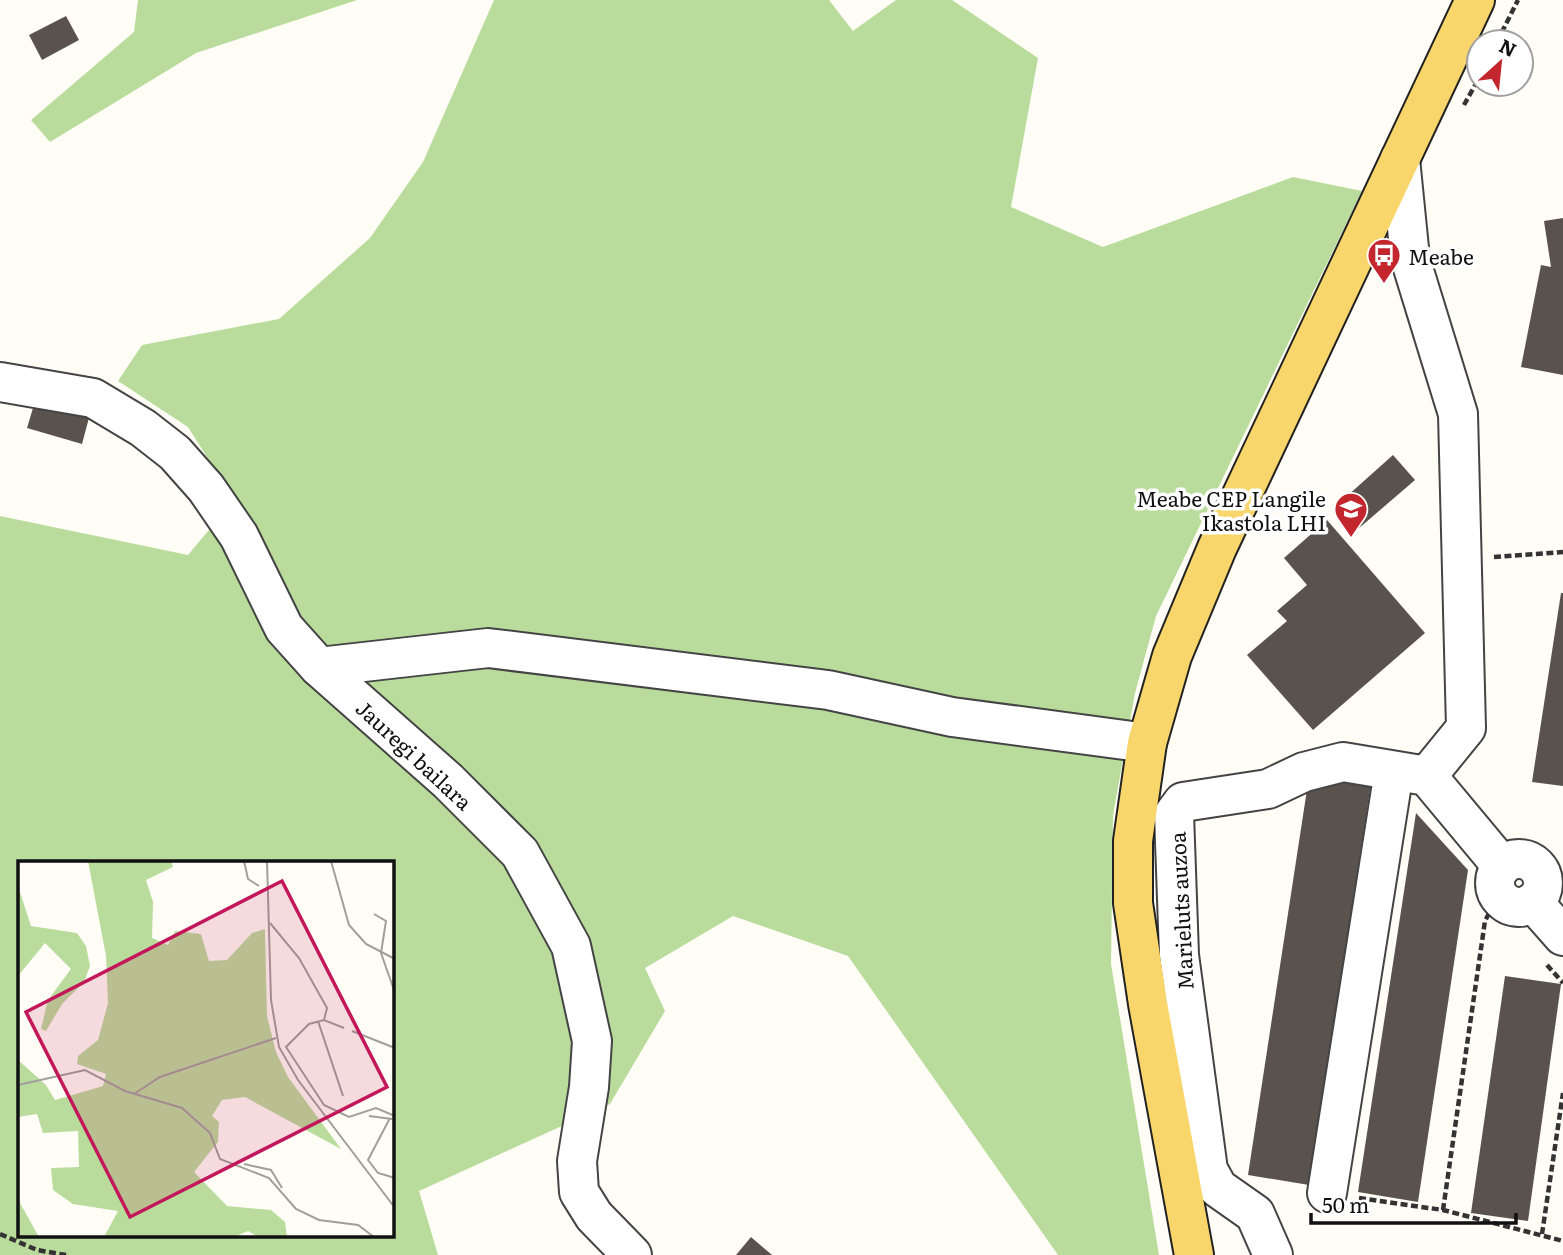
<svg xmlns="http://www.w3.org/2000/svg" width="1563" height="1255" font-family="Literata,serif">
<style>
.forest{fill:#b9dc9c;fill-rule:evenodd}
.building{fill:#5a524d}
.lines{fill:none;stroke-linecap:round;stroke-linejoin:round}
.minor-casing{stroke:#444;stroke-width:42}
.major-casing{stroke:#222;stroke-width:42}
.path{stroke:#333;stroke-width:4.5;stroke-dasharray:7 3.5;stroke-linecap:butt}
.minor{stroke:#fff;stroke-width:38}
.major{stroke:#f9d66b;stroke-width:38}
.labels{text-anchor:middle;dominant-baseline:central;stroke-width:7;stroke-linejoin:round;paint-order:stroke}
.poi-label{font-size:21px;fill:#111;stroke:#fff;text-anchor:start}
.street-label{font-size:21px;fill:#111;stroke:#fff}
.inset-road{fill:none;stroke:#a09f9a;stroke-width:2}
.view{fill:#c2185b;fill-opacity:0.15;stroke:#c2185b;stroke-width:3.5}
.inset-edge{fill:none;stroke:#111;stroke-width:3.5}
</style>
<rect width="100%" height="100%" fill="#fffdf5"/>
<!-- forest -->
<g class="forest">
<polygon points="138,0 357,0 196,53 50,142 31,120 134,32"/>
<path d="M494 0H829L853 31 896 0H952L1038 58 1011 207 1103 247 1293 177 1362 191 1156 616 1135 693 1113 815 1111 964 1159 1255H1058L848 956 733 916 645 968 665 1011 610 1104 419 1191 438 1255H0V516L188 555 234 500 188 427 118 381 142 345 279 319 370 238 423 162ZM19 863H392V1236H19Z"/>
</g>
<!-- building -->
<g class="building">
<polygon points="66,16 79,40 42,60 29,35"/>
<polygon points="1563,218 1563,375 1521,367 1541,265 1551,267 1544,221"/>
<polygon points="36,398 90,414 82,444 27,428"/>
<polygon points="1393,455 1415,480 1358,529 1337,505"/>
<polygon points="1327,520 1425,633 1313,730 1247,655 1287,621 1277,611 1307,585 1284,558"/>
<polygon points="1561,593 1563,593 1563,786 1532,782"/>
<polygon points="1372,777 1309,1185 1248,1175 1308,783"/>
<polygon points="1416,813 1468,870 1418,1202 1358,1192"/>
<polygon points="1505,976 1561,984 1528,1221 1471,1213"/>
<polygon points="751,1237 772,1255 736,1255"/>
</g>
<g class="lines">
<defs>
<g id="minor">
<polyline points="1400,159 1410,258 1458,414 1466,728 1427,776"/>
<polyline points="0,382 93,398 143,428 175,453 206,488 239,536 284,628 319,667 448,781 520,853 571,946 592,1041 589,1087 577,1161 579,1192 594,1216 632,1255"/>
<polyline points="319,667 488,648 828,690 952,717 1147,743"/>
<circle cx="1519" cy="883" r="24"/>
<polyline points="1533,902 1563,936"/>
<polyline points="1327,1193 1394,771"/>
<polyline points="1273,1255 1255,1214 1218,1188 1208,1170 1179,955 1174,814 1183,802 1268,789 1304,772 1343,762 1427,776 1502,866"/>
</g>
<polyline id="major" points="1194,1255 1148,1004 1133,903 1133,841 1147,743 1172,656 1217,548 1475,0"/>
</defs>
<!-- minor casing -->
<use href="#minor" class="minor-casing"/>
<!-- major casing -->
<use href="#major" class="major-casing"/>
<!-- path -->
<g class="path">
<polyline points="1497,42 1518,0"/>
<polyline points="1464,105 1479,78"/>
<polyline points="1494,557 1563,552"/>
<polyline points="1547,965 1563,983"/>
<polyline points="1359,1198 1443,1210 1563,1241"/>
<polyline points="1443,1210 1485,921 1498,896"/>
<polyline points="0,1234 37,1250 66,1255"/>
<polyline points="1542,1234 1563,1093"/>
</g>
<!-- minor -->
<use href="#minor" class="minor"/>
<!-- major -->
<use href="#major" class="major"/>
</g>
<!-- icons -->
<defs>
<symbol id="bus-pin" viewBox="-11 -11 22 30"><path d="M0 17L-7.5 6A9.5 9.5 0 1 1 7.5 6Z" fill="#c4262e" stroke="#fff"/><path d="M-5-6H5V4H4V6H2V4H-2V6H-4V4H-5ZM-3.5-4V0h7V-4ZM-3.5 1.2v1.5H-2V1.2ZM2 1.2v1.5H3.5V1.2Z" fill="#fff"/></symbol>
<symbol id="school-pin" viewBox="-11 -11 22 30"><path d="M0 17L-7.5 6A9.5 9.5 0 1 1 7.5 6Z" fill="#c4262e" stroke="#fff"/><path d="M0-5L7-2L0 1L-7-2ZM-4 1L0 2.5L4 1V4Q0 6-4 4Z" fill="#fff"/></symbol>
</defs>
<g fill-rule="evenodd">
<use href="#bus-pin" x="1365" y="236" width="38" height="52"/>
<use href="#school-pin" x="1332" y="490" width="38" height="52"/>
</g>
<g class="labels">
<!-- poi labels -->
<g class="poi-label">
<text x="1408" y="255">Meabe</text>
<text x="1326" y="497" text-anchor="end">Meabe CEP Langile<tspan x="1326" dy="24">Ikastola LHI</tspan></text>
</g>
<!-- street labels -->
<g class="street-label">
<text transform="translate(415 754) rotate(43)">Jauregi bailara</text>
<text transform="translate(1180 911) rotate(-93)">Marieluts auzoa</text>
</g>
</g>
<!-- overview -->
<g transform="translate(18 861)">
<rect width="376" height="376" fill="#fffdf5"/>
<path d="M70 0H153L155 6 128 19 135 41 134 77 150 84 157 70 183 73 191 100 209 99 234 72 247 68 249 155 258 191 270 216 323 288 227 236 204 239 194 255 201 261 200 281 176 311 209 345 253 349 267 361 269 376H240L230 370 216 376H86L100 350 55 343 35 329 33 307 61 306 60 270 25 272 19 253 0 256V199L28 224 37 239 85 225 88 213 59 203 60 195 80 179 90 142 88 95ZM0 25 13 65 59 72 68 85 72 105 66 121 44 143 28 170 23 168 30 139 53 108 27 82 0 115ZM0 324 2 342 21 376H0Z" fill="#b9dc9c"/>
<path class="inset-road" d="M226 0 230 18 241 25M249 0 253 139 261 186 280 219 377 347M313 0 331 64 348 83 377 98M356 53 368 60 363 92 377 132M252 62 281 97 309 147 306 159M300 160 325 235M326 167 306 159 291 163 268 186 306 244 331 256 358 247 377 255M334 170 377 187M0 224 67 209 107 230 164 247 192 272 202 298 251 317 278 348 301 359 340 364 356 376M116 233 142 216 258 177M351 255 374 258M372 257 350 299 360 312 377 317M226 303 253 309 264 327"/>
<path class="view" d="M264 20 369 226 112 356 8 151Z"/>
<rect width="376" height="376" class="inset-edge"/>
</g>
<!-- north arrow -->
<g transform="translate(1500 63) rotate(27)"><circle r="33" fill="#ffffff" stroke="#a0a0a0" stroke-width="2"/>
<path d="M0-5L12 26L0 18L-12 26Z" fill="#c4262e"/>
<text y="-10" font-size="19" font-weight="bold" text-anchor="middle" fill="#111111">N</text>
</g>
<!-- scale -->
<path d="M1311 1213v10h205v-10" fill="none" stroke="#111111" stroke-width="3.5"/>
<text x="1322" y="1213" font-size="21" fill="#111111" stroke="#ffffff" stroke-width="5" paint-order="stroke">50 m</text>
</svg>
